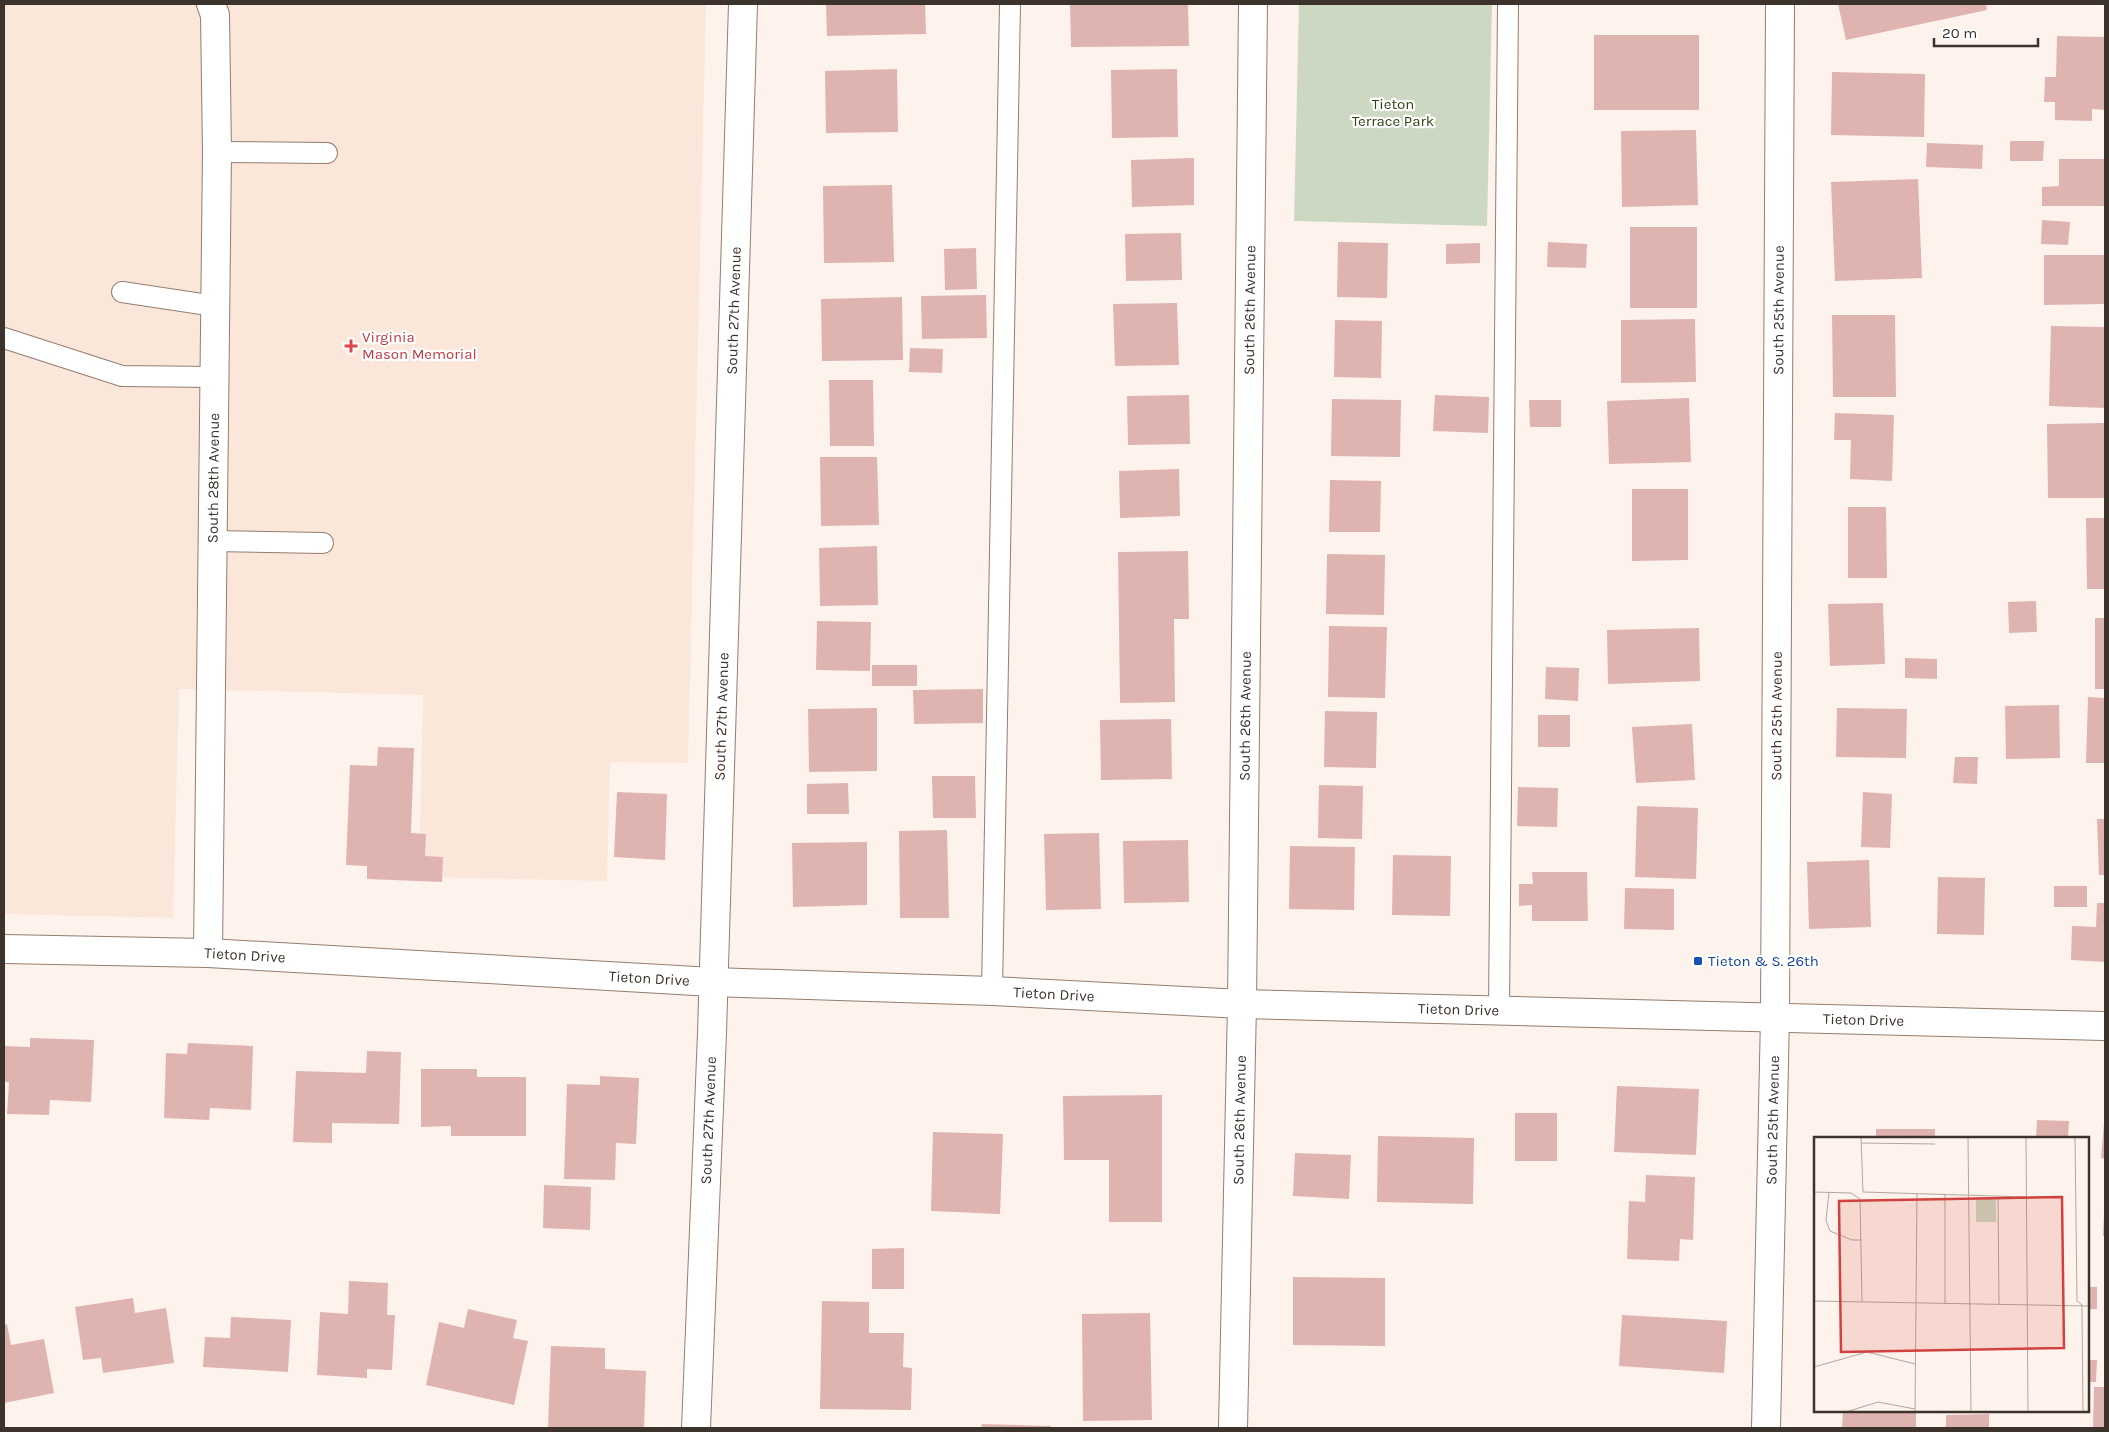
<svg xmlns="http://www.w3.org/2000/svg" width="2109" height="1432" font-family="Karla,sans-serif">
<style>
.built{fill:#fbe7da}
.green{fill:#ccd8c1}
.building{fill:#dfb3b0}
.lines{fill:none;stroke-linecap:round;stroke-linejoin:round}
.service-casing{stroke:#947d6e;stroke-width:22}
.minor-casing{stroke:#947d6e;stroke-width:30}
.secondary-casing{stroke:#947d6e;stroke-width:30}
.service{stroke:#fff;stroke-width:20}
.minor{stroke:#fff;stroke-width:28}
.secondary{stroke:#fff;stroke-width:28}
.health-dot{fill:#e0444e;stroke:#fff;stroke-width:2}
.transit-dot{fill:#1a4fb4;stroke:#fff;stroke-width:2}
.labels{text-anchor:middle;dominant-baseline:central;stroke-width:4.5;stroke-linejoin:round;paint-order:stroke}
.park-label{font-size:15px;fill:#2e4410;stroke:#fff}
.street-label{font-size:15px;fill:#3d332d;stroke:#fff}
.health-label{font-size:15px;fill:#be3a42;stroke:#fff;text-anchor:start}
.transit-label{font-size:15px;fill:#164399;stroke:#fff;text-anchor:start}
.inset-road{fill:none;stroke:#b1a6a0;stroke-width:1}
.view{fill:#d1423f;fill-opacity:0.15;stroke:#d1423f;stroke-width:2.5}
.inset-edge{fill:none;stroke:#3d332d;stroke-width:2.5}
</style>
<rect width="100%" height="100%" fill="#fef3ec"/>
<!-- built -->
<polygon class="built" points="4,4 706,4 688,763 610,762 607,881 419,877 423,695 179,689 173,918 4,914"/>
<!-- green -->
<polygon class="green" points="1299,4 1492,4 1487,226 1294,221"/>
<!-- building -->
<g class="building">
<polygon points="826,4 925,4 926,34 827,36"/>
<polygon points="1070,4 1188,4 1189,46 1071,47"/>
<polygon points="1838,4 1986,4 1987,10 1846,40"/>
<rect x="1594" y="35" width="105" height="75"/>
<polygon points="2057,36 2105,37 2105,110 2092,109 2092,121 2055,120 2055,102 2044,102 2045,77 2056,77"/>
<polygon points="897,69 898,132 826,133 825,71"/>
<polygon points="1177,69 1178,137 1112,138 1111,70"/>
<polygon points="1832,72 1925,74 1924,137 1831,135"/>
<polygon points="1696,130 1698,205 1622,207 1621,131"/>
<polygon points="2010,141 2044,141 2043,161 2010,161"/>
<polygon points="1927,143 1983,145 1982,169 1926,167"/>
<polygon points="1194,158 1194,205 1132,207 1131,160"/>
<polygon points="2059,159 2105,159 2105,206 2042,206 2042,187 2059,186"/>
<polygon points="1918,179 1922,278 1835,281 1831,182"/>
<polygon points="892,185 894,262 824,263 823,186"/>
<polygon points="2042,220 2070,222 2068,245 2041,244"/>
<rect x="1630" y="227" width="67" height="81"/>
<polygon points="1181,233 1182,280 1126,281 1125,234"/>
<polygon points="1338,242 1388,243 1387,298 1337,297"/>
<polygon points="1548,242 1587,244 1586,268 1547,267"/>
<polygon points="1480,243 1480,263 1446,264 1446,244"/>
<polygon points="976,248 977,289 945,290 944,249"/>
<polygon points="2044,255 2105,255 2105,304 2044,305"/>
<polygon points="986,295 987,338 922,339 921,296"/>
<polygon points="902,297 903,360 822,361 821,299"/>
<polygon points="1177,303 1179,365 1115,366 1113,304"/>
<polygon points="1832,315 1895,315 1896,397 1833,397"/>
<polygon points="1695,319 1696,382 1621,383 1621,320"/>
<polygon points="1335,320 1382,321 1381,378 1334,377"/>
<polygon points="2051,326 2105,327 2105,408 2049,406"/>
<polygon points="910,348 943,349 942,373 909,372"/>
<polygon points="829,380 873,380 874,446 830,446"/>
<polygon points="1189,395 1190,444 1128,445 1127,396"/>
<polygon points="1435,395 1489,397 1488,433 1433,431"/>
<polygon points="1689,398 1691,462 1609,464 1607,401"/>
<polygon points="1332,399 1401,400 1400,457 1331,456"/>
<polygon points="1529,400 1561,400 1561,427 1530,427"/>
<polygon points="1835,413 1894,415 1892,481 1850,479 1851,440 1834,440"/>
<polygon points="2105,423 2105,498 2048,498 2047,424"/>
<polygon points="820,457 877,457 879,525 821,526"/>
<polygon points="1179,469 1180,516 1120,518 1119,471"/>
<polygon points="1330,480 1381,481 1380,532 1329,532"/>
<polygon points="1632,489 1688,489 1688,560 1632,561"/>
<polygon points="1848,507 1886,507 1887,578 1848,578"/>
<polygon points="2086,518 2105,518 2105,589 2087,589"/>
<polygon points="877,546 878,605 820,606 819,548"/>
<polygon points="1188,551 1189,619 1174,619 1175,702 1120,703 1118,552"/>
<polygon points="1327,554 1385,555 1384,615 1326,614"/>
<polygon points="2036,601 2037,632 2009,633 2008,602"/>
<polygon points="1883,603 1885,664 1830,666 1828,604"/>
<rect x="2095" y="618" width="10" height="71"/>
<polygon points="817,621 871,622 870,671 816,670"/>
<polygon points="1329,626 1387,627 1385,698 1328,697"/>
<polygon points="1699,628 1700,681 1608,684 1607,630"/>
<polygon points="1905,658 1937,659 1937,679 1905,678"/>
<rect x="872" y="665" width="45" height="21"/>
<polygon points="1546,667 1579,668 1578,701 1545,699"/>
<polygon points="983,689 983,723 914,724 913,690"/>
<polygon points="2088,697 2105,698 2105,763 2086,763"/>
<polygon points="2059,705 2060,758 2006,759 2005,706"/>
<polygon points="877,708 877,771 809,772 808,709"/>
<polygon points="1837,708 1907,709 1906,758 1836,757"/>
<polygon points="1325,711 1377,712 1376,768 1324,767"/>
<rect x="1538" y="715" width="32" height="32"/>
<polygon points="1171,719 1172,779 1101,780 1100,720"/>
<polygon points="1692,724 1695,780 1636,783 1632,727"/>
<polygon points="378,747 414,748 411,833 426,834 425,856 443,857 442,882 367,879 367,866 346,865 350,765 377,766"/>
<polygon points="1955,757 1978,757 1977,784 1953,783"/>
<polygon points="932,776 975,776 976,818 933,818"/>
<polygon points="848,783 849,814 807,814 807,784"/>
<polygon points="1319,785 1363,786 1362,839 1318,838"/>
<polygon points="1518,787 1558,788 1557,827 1517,826"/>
<polygon points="617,792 667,794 665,860 614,857"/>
<polygon points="1863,792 1892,794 1890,848 1861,847"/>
<polygon points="1637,806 1698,808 1696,879 1635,877"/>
<polygon points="2097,819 2105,819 2105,875 2099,875"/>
<polygon points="947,830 949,918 900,918 899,831"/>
<polygon points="1099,833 1101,909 1046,910 1044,834"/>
<polygon points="1188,840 1189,902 1124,903 1123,841"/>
<polygon points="867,842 867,905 793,907 792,843"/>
<polygon points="1290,846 1355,847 1354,910 1289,909"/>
<polygon points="1393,855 1451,856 1450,916 1392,915"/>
<polygon points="1869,860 1871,927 1809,929 1807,862"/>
<polygon points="1532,872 1587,872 1588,921 1532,921 1532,905 1519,906 1519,884 1533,884"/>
<polygon points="1938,877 1985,878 1984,935 1937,934"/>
<rect x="2054" y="886" width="33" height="21"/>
<polygon points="1625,888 1674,889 1674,930 1624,929"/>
<polygon points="2097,903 2105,903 2105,962 2071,960 2072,926 2096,927"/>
<polygon points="30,1038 94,1040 91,1102 50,1100 49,1115 7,1114 9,1082 4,1082 4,1046 30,1047"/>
<polygon points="188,1043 253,1046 251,1110 210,1108 209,1120 164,1118 166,1053 187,1054"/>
<polygon points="367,1051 401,1052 399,1124 332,1123 332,1143 293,1142 296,1071 366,1073"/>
<polygon points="421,1069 477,1069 477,1077 526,1077 526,1136 451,1136 451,1126 421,1127"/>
<polygon points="600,1076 639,1078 636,1144 616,1143 615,1180 564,1179 567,1084 600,1085"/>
<polygon points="1617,1086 1699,1089 1696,1155 1614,1152"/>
<polygon points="1162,1095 1162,1222 1109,1222 1109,1160 1064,1160 1063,1096"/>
<rect x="1515" y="1113" width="42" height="48"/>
<polygon points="2037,1120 2069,1121 2068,1138 2036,1138"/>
<polygon points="2104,1123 2105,1123 2105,1159 2101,1158"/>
<rect x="1876" y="1129" width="59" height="9"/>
<polygon points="933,1132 1003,1134 1000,1214 931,1211"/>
<polygon points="1378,1136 1474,1138 1473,1204 1377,1202"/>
<polygon points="1295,1153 1351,1155 1349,1199 1293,1196"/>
<polygon points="1646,1175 1695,1177 1693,1240 1680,1239 1679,1261 1627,1259 1629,1201 1645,1202"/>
<polygon points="544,1185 591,1187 590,1230 543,1228"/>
<polygon points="2104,1213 2105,1213 2105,1236 2103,1236"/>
<polygon points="904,1248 904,1289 872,1289 872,1249"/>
<polygon points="1293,1277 1385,1278 1385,1346 1293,1345"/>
<polygon points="349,1281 388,1283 387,1315 395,1315 392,1370 367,1369 367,1378 317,1375 320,1312 348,1314"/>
<rect x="2088" y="1287" width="9" height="22"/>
<polygon points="133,1298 135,1313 166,1308 174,1363 103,1373 101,1358 83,1360 75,1307"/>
<polygon points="822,1301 869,1302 869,1333 904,1333 903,1367 912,1368 911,1410 820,1409"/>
<polygon points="468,1309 517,1320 513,1338 528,1341 514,1405 426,1385 439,1322 464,1328"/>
<polygon points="1150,1313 1152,1420 1083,1421 1082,1314"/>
<polygon points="1622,1315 1727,1321 1724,1373 1619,1366"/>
<polygon points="231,1317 291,1320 288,1372 203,1367 205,1337 230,1338"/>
<polygon points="7,1324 11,1345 44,1339 54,1393 4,1403 4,1325"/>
<polygon points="551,1346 605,1348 605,1369 646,1371 644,1428 548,1428"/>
<polygon points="2088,1360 2097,1360 2096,1382 2088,1382"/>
<polygon points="2094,1387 2105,1387 2105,1428 2093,1428"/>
<polygon points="1843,1411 1916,1411 1916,1428 1842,1428"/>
<polygon points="1989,1414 1989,1428 1946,1428 1946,1415"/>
<polygon points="982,1424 1051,1426 1051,1428 981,1428"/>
</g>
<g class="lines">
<defs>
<g id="service">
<polyline points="217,152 327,153"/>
<polyline points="122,292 215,306"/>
<polyline points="4,338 122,376 214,377"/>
<polyline points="212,541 323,543"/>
<polyline points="992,991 1010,4"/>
<polyline points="1499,1010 1508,4"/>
</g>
<g id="minor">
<path id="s1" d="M208 953 217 152 215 15 211 4"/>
<path id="s2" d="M696 1428 712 1033 743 4"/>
<path id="s3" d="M1233 1428 1242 1004 1253 4"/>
<path id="s4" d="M1766 1428 1775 1017 1780 4"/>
</g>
<g id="secondary">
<path id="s5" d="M4 949 208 953 713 982 992 991 1242 1004 2105 1026"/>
</g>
</defs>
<!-- service casing -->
<use href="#service" class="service-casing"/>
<!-- minor casing -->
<use href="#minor" class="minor-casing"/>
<!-- secondary casing -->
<use href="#secondary" class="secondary-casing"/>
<!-- service -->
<use href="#service" class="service"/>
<!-- minor -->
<use href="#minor" class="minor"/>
<!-- secondary -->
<use href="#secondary" class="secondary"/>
</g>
<!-- markers -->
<path class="health-dot" d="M348.5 338.5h5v5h5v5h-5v5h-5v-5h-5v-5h5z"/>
<rect class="transit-dot" x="1693" y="956" width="10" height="10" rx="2.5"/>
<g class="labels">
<!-- park labels -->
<g class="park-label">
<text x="1393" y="104">Tieton<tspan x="1393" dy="17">Terrace Park</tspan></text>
</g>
<!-- street labels -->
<g class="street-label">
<text stroke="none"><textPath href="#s2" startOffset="1118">South 27th Avenue</textPath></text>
<text stroke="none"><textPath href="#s3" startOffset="1118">South 26th Avenue</textPath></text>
<text stroke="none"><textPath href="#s4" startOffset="1118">South 25th Avenue</textPath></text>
<text stroke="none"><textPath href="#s1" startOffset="475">South 28th Avenue</textPath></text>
<text stroke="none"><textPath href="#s2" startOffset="712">South 27th Avenue</textPath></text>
<text stroke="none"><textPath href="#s3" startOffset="712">South 26th Avenue</textPath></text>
<text stroke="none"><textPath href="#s4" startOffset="712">South 25th Avenue</textPath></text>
<text stroke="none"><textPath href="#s5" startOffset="241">Tieton Drive</textPath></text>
<text stroke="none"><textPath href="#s5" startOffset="646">Tieton Drive</textPath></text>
<text stroke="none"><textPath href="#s5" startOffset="1051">Tieton Drive</textPath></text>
<text stroke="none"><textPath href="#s5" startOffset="1456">Tieton Drive</textPath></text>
<text stroke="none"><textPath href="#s5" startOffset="1861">Tieton Drive</textPath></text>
<text stroke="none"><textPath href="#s2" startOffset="308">South 27th Avenue</textPath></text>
<text stroke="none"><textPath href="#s3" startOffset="308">South 26th Avenue</textPath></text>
<text stroke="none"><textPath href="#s4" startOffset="308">South 25th Avenue</textPath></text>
</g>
<!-- health labels -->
<g class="health-label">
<text x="362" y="337">Virginia<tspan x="362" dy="17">Mason Memorial</tspan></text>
</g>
<!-- transit labels -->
<g class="transit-label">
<text x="1708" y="961">Tieton &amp; S. 26th</text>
</g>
</g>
<!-- overview -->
<g transform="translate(1814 1137)">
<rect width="275" height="275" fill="#fef3ec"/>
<path d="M162 60 182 61V85H162Z" fill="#ccd8c1"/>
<path class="inset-road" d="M47 0 49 55 213 60M154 0 157 275M212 0 214 275M261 0 263 164 268 168V177L269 275M47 6 121 7M0 55 37 56 46 62 48 164M15 55 12 83 16 94 38 103H48M184 59 185 168M0 164 275 169M131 167V58M0 230 53 215 101 227M32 275 64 265 101 272M101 275 103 57"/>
<path class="view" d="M248 60 250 211 27 215 25 64Z"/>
<rect width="275" height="275" class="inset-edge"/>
</g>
<!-- border -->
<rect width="2109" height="1432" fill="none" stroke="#3d332d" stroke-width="10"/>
<!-- scale -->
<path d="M1934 38v8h104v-8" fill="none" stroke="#3d332d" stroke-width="2.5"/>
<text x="1942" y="38" font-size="15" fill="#3d332d" stroke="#ffffff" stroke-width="4" paint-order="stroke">20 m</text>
</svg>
